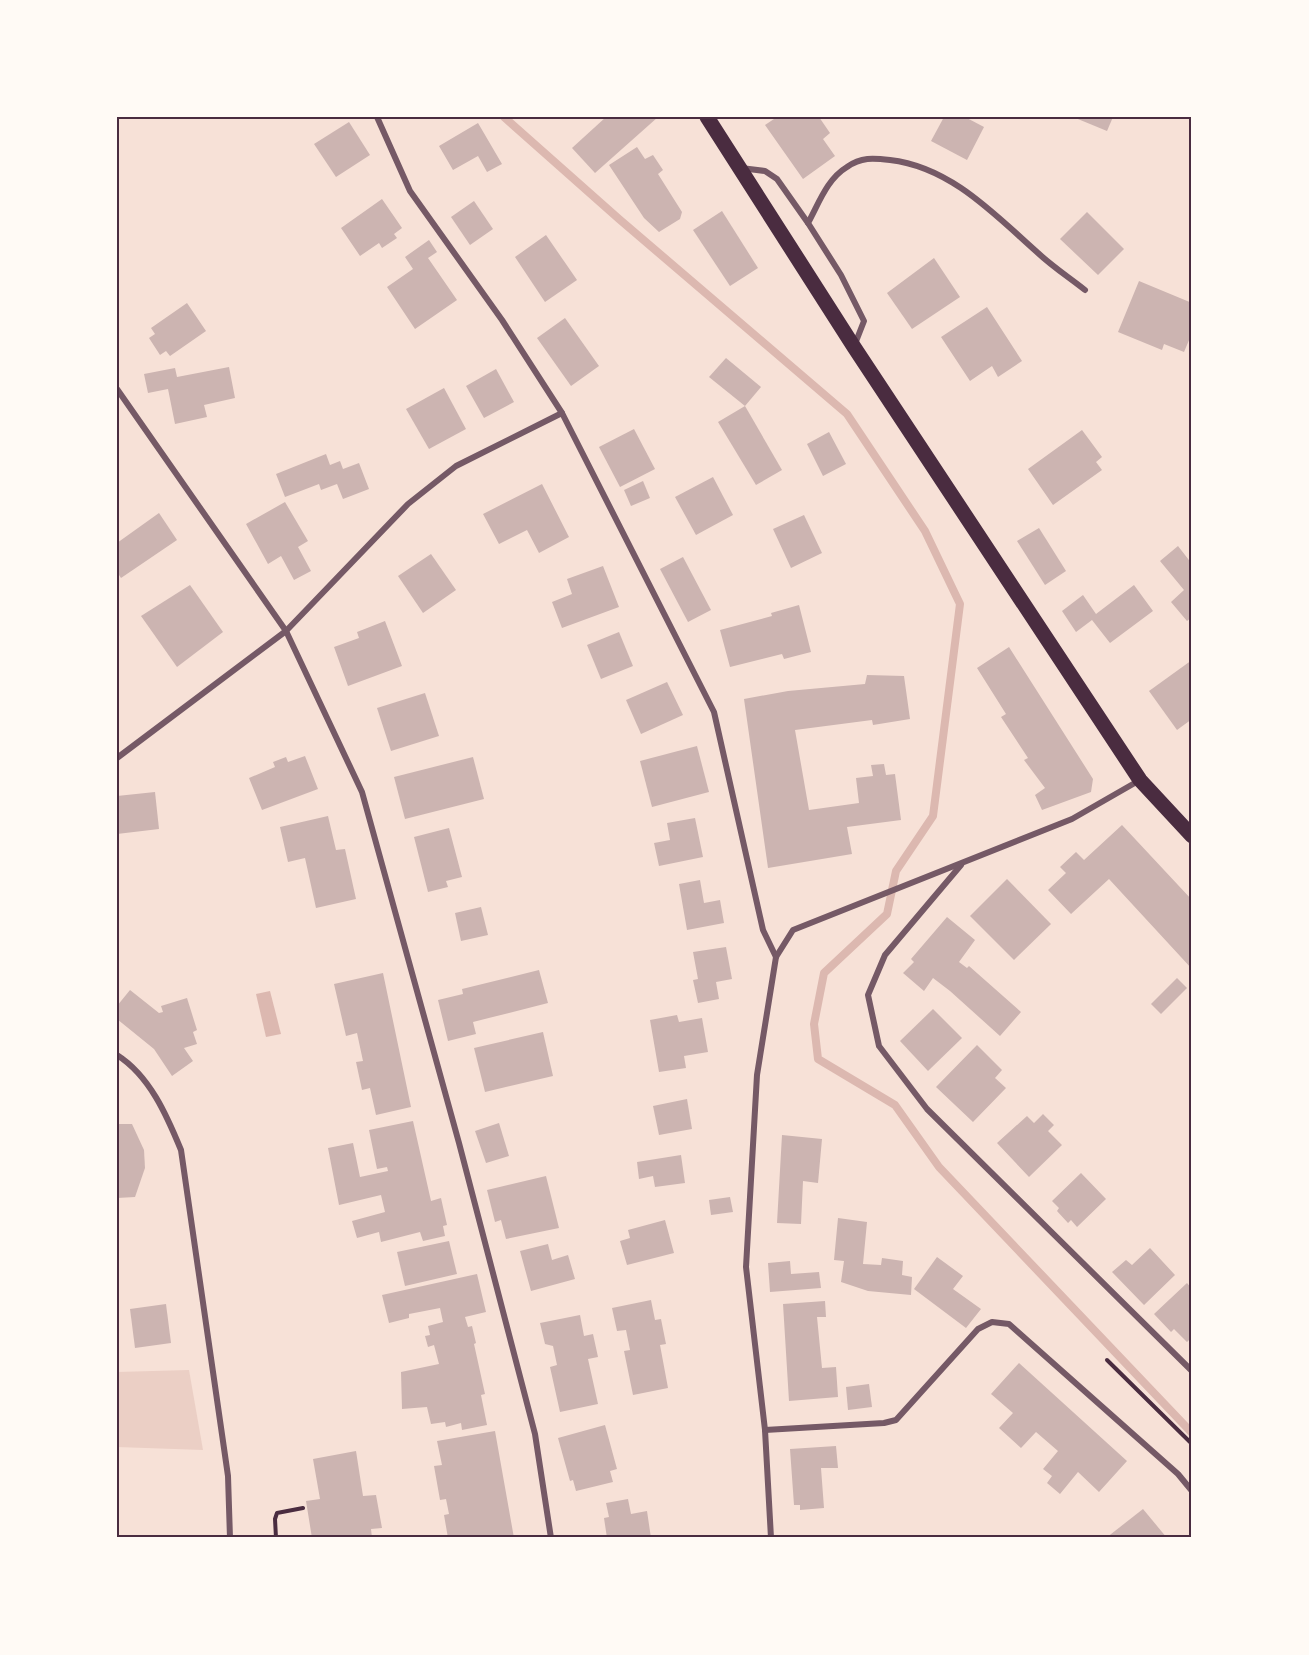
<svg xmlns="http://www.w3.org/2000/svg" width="1309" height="1655" font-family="Montserrat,sans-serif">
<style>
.green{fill:#ebcfc5}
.water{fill:#dcb8b0}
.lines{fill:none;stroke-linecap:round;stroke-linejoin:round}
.stream{stroke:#dcb8b0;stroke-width:8}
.building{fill:#ccb4b1}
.path{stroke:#4a2c40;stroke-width:4}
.minor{stroke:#755966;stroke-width:6}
.primary{stroke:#4a2c40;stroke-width:15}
.neatline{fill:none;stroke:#4a2c40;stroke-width:2}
</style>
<rect width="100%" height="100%" fill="#f7e1d7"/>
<!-- green -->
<polygon class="green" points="189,1370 203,1450 117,1447 117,1372"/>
<!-- water -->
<polygon class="water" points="270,991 281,1034 266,1037 256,994"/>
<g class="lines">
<!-- stream -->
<polyline class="stream" points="504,117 619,219 847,414 925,531 960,604 933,816 896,871 887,914 824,973 814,1024 818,1059 895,1105 939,1167 1192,1433"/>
</g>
<!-- building -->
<g class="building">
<polygon points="606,117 658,117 595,173 572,148"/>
<polygon points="777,117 819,117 830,133 823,139 835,156 803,179 765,125"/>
<polygon points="944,117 965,117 984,127 967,160 931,141"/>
<polygon points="1073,117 1113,117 1107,131"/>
<polygon points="349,122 370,155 336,177 314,144"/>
<polygon points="478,123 502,164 487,172 478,156 453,170 439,146"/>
<polygon points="637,147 645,159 653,155 663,170 658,174 682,212 680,219 659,232 644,218 609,165"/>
<polygon points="382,199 402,228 394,234 397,238 382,248 379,243 360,256 341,228"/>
<polygon points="474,201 493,229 470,245 451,217"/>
<polygon points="722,211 758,268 730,286 693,230"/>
<polygon points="1087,212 1124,249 1098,275 1060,239"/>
<polygon points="546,235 577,280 545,302 515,257"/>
<polygon points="429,240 437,252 428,258 457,300 415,329 387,287 413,269 405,257"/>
<polygon points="934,258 960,297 912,329 887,293"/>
<polygon points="1139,281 1192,303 1192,333 1184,352 1164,344 1162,350 1118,332"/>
<polygon points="187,303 206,331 170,356 166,351 160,355 149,338 155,334 151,328"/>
<polygon points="987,307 1022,361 998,377 992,366 970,381 941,337"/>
<polygon points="565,318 599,366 571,386 537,338"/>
<polygon points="726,358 761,387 745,406 709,377"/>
<polygon points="229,367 235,398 204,405 207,417 175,424 168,389 148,393 144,374 175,368 177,377"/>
<polygon points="496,369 514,402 484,418 466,386"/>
<polygon points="444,388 466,429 429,449 406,409"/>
<polygon points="745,406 782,470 756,485 718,422"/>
<polygon points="634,429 655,469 620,487 599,447"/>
<polygon points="1082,430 1102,457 1096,462 1102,470 1053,505 1028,469"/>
<polygon points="829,432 846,464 823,476 807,444"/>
<polygon points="326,454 330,465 340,461 343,469 359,463 369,489 343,499 337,484 321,490 319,484 285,497 276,474"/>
<polygon points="713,477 733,515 696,535 675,497"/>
<polygon points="643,481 650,498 631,506 624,490"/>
<polygon points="542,484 569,537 539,553 527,530 499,544 483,514"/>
<polygon points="285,502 308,541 298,547 311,571 294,580 281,556 268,564 246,524"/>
<polygon points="159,513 177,540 121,578 117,572 117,543"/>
<polygon points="804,515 822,553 791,568 773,529"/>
<polygon points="1039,528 1066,571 1045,585 1017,541"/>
<polygon points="1178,546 1192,564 1192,617 1187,621 1171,602 1184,590 1160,561"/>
<polygon points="431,554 456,590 423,613 398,576"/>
<polygon points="683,557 711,610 688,622 660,569"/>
<polygon points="603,566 619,607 562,628 552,602 572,594 567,579"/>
<polygon points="190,585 223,632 177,667 141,616"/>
<polygon points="1134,585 1153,611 1110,643 1092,620 1076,632 1062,611 1083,595 1096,614"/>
<polygon points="799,605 811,652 784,659 782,654 730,667 720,630 772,616 771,613"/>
<polygon points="385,621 402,666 348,686 334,647 359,638 357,632"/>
<polygon points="619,632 633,666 601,679 587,645"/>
<polygon points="1009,647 1093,779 1091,792 1042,810 1035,795 1045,788 1024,760 1028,758 1001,717 1006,714 977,668"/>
<polygon points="1192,660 1192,719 1177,730 1149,691"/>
<polygon points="867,675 904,676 910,719 873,725 872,720 795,730 809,810 859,803 856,778 873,776 871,765 884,764 886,775 895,774 901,820 847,827 852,854 768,868 744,699 788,691 865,684"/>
<polygon points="667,682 683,715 641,734 626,700"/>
<polygon points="425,693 439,736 391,751 377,708"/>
<polygon points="697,746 709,792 652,807 640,761"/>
<polygon points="305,756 318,789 262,810 249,778 275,767 273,762 286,757 288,762"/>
<polygon points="473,757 484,799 405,819 394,777"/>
<polygon points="155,792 159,829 117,834 117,796"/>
<polygon points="328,816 336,850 345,849 356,899 316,908 305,858 288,862 280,827"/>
<polygon points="695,818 703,857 659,866 654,843 670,840 667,823"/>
<polygon points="1122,825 1192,900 1192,969 1109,879 1071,914 1048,890 1066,873 1060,867 1076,852 1084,860"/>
<polygon points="449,828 462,877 446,881 448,887 428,892 414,837"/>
<polygon points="1007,879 1051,924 1014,960 970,916"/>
<polygon points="700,880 704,903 720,900 724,923 687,930 679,884"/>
<polygon points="481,907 488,935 461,941 455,913"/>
<polygon points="947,917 975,940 959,962 967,968 969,966 1021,1012 1000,1036 950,991 933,978 924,991 903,973 914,962 911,959"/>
<polygon points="726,947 732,979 716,982 719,999 698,1003 693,980 698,979 693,952"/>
<polygon points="539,970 548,1003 473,1022 476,1034 448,1041 438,1000 463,994 462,989"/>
<polygon points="383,973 411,1107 376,1115 370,1088 362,1090 356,1062 363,1061 357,1033 346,1036 334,984"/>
<polygon points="1177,978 1187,988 1161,1014 1151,1004"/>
<polygon points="130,990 159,1013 163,1012 161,1006 187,998 197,1030 193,1032 197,1044 184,1048 193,1061 172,1076 154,1049 117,1019 117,1006"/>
<polygon points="933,1009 962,1038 928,1071 900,1041"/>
<polygon points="677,1015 679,1022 702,1018 708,1052 684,1056 686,1068 659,1072 650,1020"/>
<polygon points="543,1032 553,1076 485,1092 474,1048"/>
<polygon points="977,1045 1002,1070 995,1078 1006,1088 973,1122 936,1087"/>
<polygon points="687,1099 692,1129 659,1135 653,1106"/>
<polygon points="1043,1114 1054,1125 1048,1131 1062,1145 1029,1177 997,1143 1027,1116 1034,1123"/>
<polygon points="413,1121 431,1201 441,1198 447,1225 443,1226 445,1236 423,1241 420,1232 381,1242 379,1232 357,1238 352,1221 385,1212 381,1195 339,1205 328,1148 353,1143 360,1177 388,1171 387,1167 377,1169 369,1130"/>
<polygon points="499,1123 509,1156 486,1163 475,1131"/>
<polygon points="117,1124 132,1124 144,1150 145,1168 135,1197 117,1198"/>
<polygon points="782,1135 822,1139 818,1183 803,1181 801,1224 777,1223"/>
<polygon points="681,1155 685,1183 655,1187 653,1176 639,1179 637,1162"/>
<polygon points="1081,1173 1106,1199 1077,1227 1071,1220 1068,1223 1057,1211 1059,1208 1052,1201"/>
<polygon points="546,1176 559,1228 506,1239 501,1220 495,1222 487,1190"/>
<polygon points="730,1197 733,1212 711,1215 709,1200"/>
<polygon points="838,1218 867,1222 863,1264 881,1265 882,1258 903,1261 902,1275 912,1277 911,1295 868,1291 841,1282 844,1261 834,1260"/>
<polygon points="665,1220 674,1253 627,1265 620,1241 630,1238 628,1230"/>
<polygon points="449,1241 457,1274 405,1286 397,1252"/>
<polygon points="548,1244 552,1260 568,1255 575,1279 531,1291 520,1251"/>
<polygon points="1150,1248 1175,1275 1144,1305 1112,1272 1126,1260 1132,1265"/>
<polygon points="937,1257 963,1276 953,1289 981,1309 966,1328 914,1289"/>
<polygon points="790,1261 791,1274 819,1272 821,1288 770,1292 768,1263"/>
<polygon points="477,1274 486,1312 465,1317 468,1327 472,1326 476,1343 474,1344 485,1394 481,1395 487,1425 462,1430 461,1423 446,1427 445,1422 431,1424 427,1407 402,1409 401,1372 439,1364 434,1345 428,1347 425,1336 430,1335 428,1326 443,1322 440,1308 409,1314 409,1318 389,1323 382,1295"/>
<polygon points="1187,1283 1192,1289 1192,1337 1187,1342 1174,1329 1171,1332 1154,1314"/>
<polygon points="651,1300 655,1320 661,1319 666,1344 660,1345 668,1388 633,1395 624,1351 630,1350 626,1330 617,1331 612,1308"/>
<polygon points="825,1301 826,1317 817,1317 822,1368 836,1367 838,1397 789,1401 783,1304"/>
<polygon points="166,1304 171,1343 135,1348 130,1309"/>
<polygon points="580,1315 584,1336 593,1334 598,1357 588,1359 598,1404 560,1412 550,1367 557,1365 553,1346 545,1344 540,1323"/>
<polygon points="1019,1363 1127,1461 1099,1492 1078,1472 1060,1494 1047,1483 1052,1476 1043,1469 1058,1451 1036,1432 1021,1448 999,1428 1013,1413 991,1394"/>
<polygon points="869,1384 872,1407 848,1410 846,1387"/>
<polygon points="605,1425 617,1469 610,1471 613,1482 576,1491 573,1480 570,1481 558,1438"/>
<polygon points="495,1431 514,1538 448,1538 444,1515 449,1514 446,1499 440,1500 434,1466 442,1465 437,1441"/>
<polygon points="836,1446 838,1468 821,1468 824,1508 800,1510 800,1505 794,1505 790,1449"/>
<polygon points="356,1451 363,1496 376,1495 382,1528 371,1529 372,1538 312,1538 306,1501 320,1499 313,1459"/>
<polygon points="628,1499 631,1514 647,1511 651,1538 607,1538 604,1518 609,1517 606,1503"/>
<polygon points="1143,1509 1167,1538 1106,1538"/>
</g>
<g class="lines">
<!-- path -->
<g class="path">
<polyline points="1107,1360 1192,1444"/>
<polyline points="276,1538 275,1519 277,1513 303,1508"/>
</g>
<!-- minor -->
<g class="minor">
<polyline points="377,117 410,191 502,320 562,413 714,712 763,930 776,957"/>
<polyline points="741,168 765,171 777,179 808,223"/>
<path d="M855 344 864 321 841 275 808 223C819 203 827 179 847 167 861 157 873 158 890 160 951 167 995 215 1038 253 1053 267 1070 278 1085 290"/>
<polyline points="117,389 286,631 362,792 459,1143 535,1434 551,1538"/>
<polyline points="117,758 286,631 408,504 456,466 562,413"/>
<polyline points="961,865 885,955 868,995 879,1046 927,1109 1192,1371"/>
<path d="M117 1055C150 1076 167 1116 181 1150L228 1476 230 1538"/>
<polyline points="765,1430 884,1423 896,1420 978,1329 992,1322 1009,1324 1178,1474 1192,1491"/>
<polyline points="771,1538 765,1430 746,1267 757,1075 776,957 793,930 1072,819 1140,780"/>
</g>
<!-- primary -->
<polyline class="primary" points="707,117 854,347 1140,780 1192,836"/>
</g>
<!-- border -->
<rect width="1309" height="1655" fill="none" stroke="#fffaf5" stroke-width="237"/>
<rect x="118" y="118" width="1072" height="1418" class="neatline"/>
</svg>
